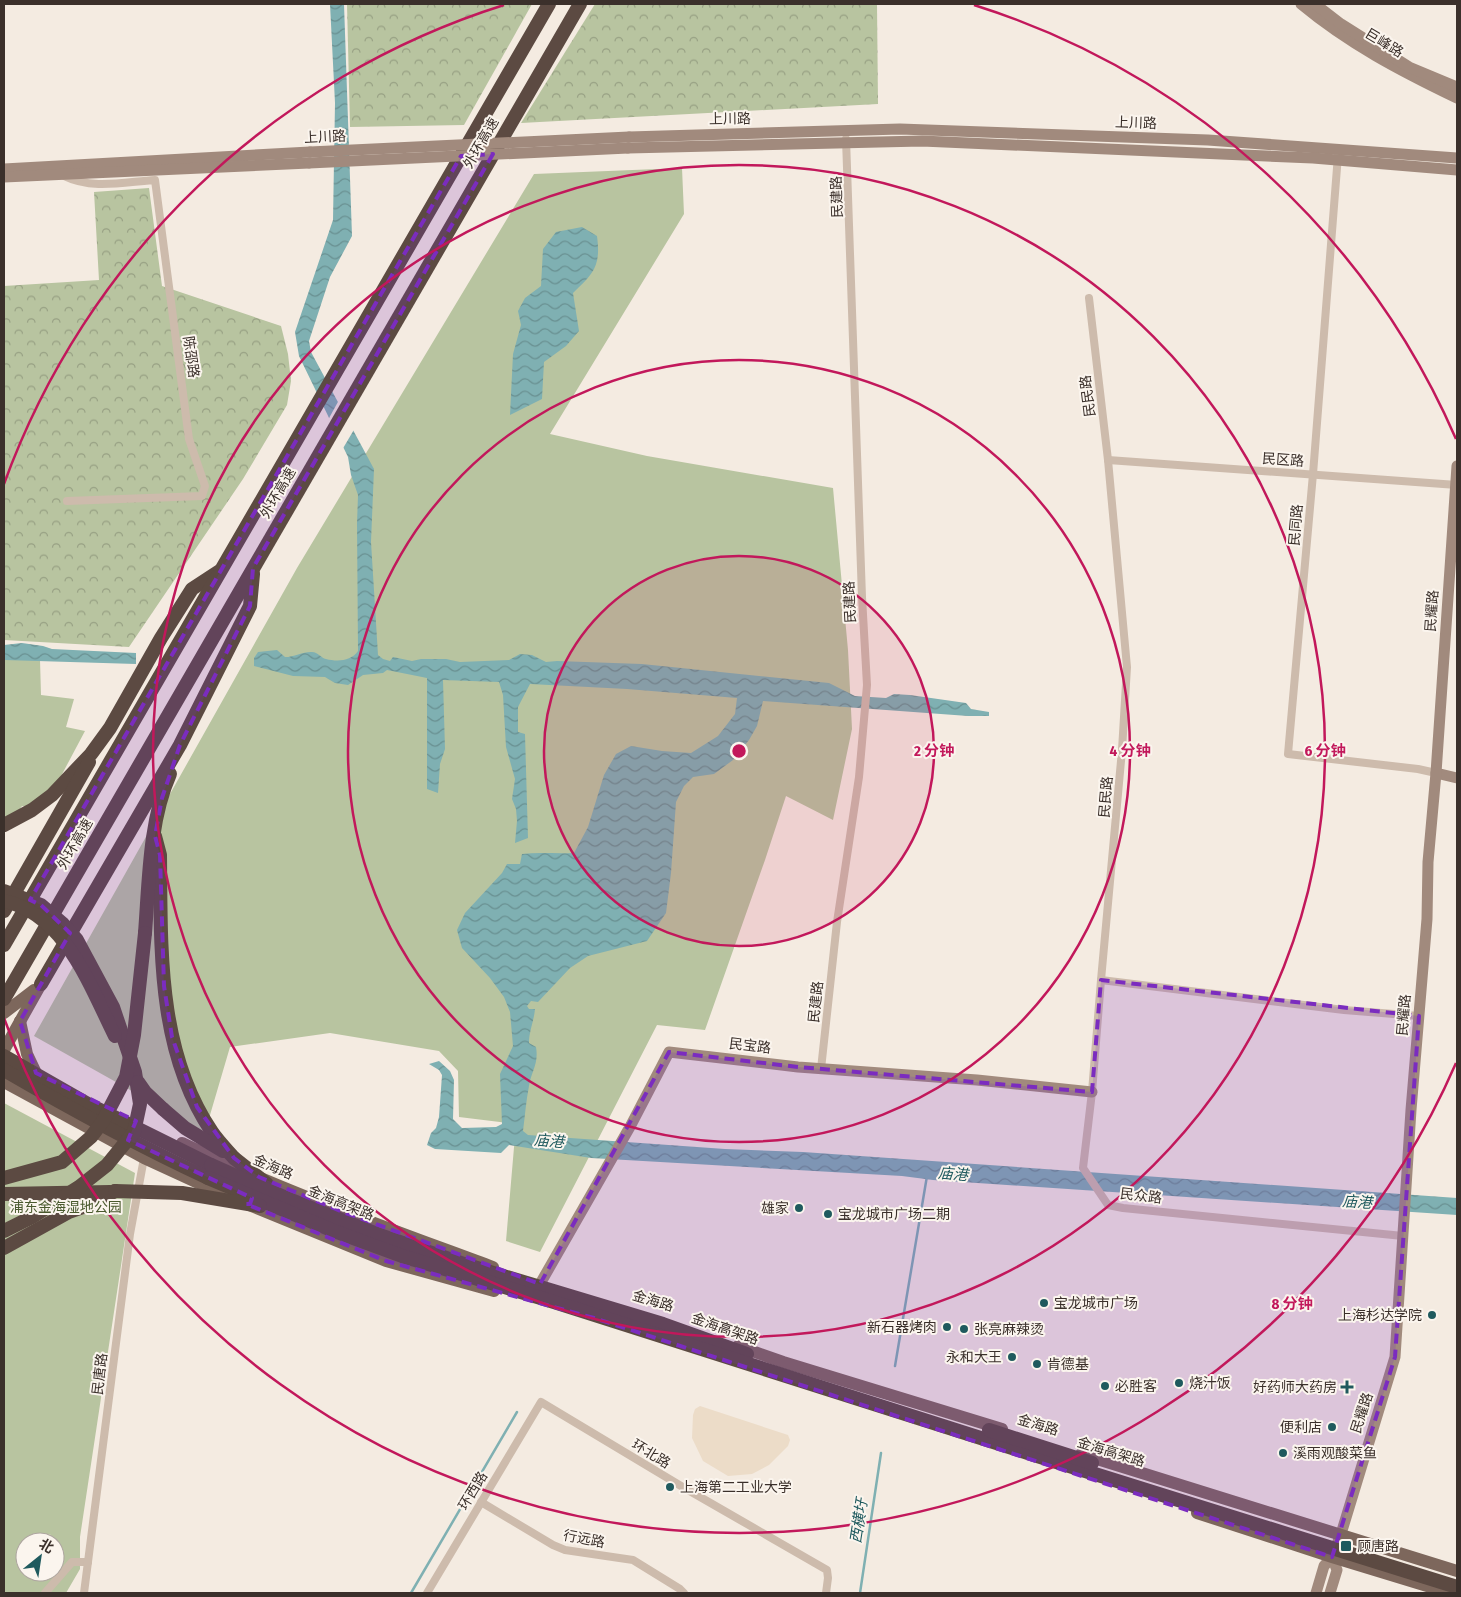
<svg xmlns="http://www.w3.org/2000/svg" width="1461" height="1597" font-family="'Fira Sans Condensed','Noto Sans SC',sans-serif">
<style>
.forest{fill:url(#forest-crowns)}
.green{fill:#b8c4a0;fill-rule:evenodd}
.plaza{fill:#ecdcc8}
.water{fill:url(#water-waves)}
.pier{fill:#f4ebe1}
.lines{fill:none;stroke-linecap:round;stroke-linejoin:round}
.stream{stroke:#7fb0b2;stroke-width:2.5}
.street{stroke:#cdbbac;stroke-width:8}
.secondary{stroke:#a18a7d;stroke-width:11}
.primary{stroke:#7d675c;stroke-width:12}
.highway{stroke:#5c4a42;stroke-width:14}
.secondary-bridge{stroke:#a18a7d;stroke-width:11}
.highway-bridge{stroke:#5c4a42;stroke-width:14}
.marked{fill:#7b2cbf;fill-opacity:0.2;stroke:#7b2cbf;stroke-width:4;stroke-dasharray:10 6;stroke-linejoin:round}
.ring{fill:none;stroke:#c2185b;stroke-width:2.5}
.poi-dot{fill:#1f5a5e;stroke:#fbf5ee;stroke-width:2}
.labels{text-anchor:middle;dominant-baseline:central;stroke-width:4;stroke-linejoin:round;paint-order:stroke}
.street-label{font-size:14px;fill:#3b302b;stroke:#fbf5ee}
.park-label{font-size:14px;fill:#4a5a2e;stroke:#fbf5ee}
.poi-label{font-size:14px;fill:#3b302b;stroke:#fbf5ee;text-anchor:start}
.water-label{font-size:15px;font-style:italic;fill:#1f5a5e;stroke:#fbf5ee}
.centre{fill:#c2185b;stroke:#fbf5ee;stroke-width:2.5}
.ring-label{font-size:15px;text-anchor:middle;font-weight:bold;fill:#c2185b;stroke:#fbf5ee;stroke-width:4;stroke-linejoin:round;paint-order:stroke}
</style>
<defs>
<pattern id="forest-crowns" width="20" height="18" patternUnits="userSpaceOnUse" patternTransform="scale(1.25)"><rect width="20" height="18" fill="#b8c4a0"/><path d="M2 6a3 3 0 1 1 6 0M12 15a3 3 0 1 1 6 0" fill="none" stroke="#97a083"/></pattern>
<pattern id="water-waves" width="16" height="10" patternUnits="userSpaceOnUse" patternTransform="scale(1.25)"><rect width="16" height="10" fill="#7fb0b2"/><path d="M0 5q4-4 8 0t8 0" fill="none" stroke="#699091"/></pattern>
</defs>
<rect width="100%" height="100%" fill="#f4ebe1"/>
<!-- forest -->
<g class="forest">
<polygon points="347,4 532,4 464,125 350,127"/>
<polygon points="595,4 877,4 878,104 521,123"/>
<polygon points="149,188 162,286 281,326 288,354 291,381 287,405 243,479 129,647 4,640 4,286 99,280 94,192"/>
</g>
<!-- green -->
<g class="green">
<polygon points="682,168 684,214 550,434 647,456 833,488 848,650 852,729 833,820 786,796 765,860 705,1030 657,1025 540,1252 506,1241 516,1124 459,1117 458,1071 439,1051 330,1033 230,1047 205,1132 34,1036 297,568 534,174"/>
<polygon points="4,659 40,660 41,695 74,699 66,727 85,731 43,810 22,806 4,831"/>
<path d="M4 1103 135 1173 80 1537V1569L66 1593H4ZM25 1542H55V1572H25Z"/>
</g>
<!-- plaza -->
<polygon class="plaza" points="700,1406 788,1435 790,1440 788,1446 769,1465 752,1474 728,1476 703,1461 692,1438 693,1415 695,1409"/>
<!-- water -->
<g class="water">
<path d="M330 4H344L352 236 330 277 309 341 311 352 374 469 371 542 378 655 383 659 390 661 393 657 412 661 421 659H446L460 662 509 660 520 654 532 655 546 662 557 661 642 664 829 683 855 696 886 698 894 694 910 695 966 703 971 709 989 712V716H968L763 701 757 726 749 740 733 760 714 774 693 777 684 786 676 802 671 873 666 913 647 941 588 956 570 968 538 1002 531 1001 527 1006 529 1009H535C534 1021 529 1031 529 1043L536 1047C539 1064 531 1072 529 1086 526 1101 525 1116 523 1131L528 1135 725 1149 803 1152 1457 1198V1215L933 1180 902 1176 591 1158 509 1145 501 1153 435 1149 427 1145 431 1133 436 1128 439 1117 442 1075 439 1070 429 1064 439 1061 450 1071 454 1080 453 1119 462 1128 496 1127 502 1124 500 1074 513 1046 510 1012 504 997 490 978 462 948 457 930 465 913 502 873 507 864H520L522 854C539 852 556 854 574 853L588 827 604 775 616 754 631 746 662 751 691 753 718 736 735 714 737 698 627 689 530 684 518 707V732L525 734 528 838 515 843 517 821 516 809 512 799 515 779 506 747 503 695 499 682 443 680 445 749 440 764 438 793 427 789V678L387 670 383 673 363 675 348 685 335 683 325 677 293 676 254 666V658L258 652 277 650 285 657C294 657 305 651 312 652 318 652 321 658 326 659 338 662 351 661 358 651L357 524 358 495 351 475 348 457 299 356 295 332 333 220 335 103Z"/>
<path d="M582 227 597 236C601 266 594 273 573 293L579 331 566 346 544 362 542 399 510 415 513 354 521 325 518 311 525 298 541 286 543 249 556 232Z"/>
<polygon points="22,643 43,646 52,649 136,653 136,664 4,660 4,645"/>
</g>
<!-- pier -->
<polygon class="pier" points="339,400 355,428 342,450 328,420"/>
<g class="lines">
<!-- stream -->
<g class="stream">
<polyline points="895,1366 927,1176"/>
<polyline points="411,1593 517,1412"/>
<polyline points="860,1593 881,1453"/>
</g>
<!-- street -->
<g class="street">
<polyline points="1338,155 1313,474 1288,754 1418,769 1436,773"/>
<path d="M64 176C92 190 124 182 155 180L189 439 205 486 202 496 67 501"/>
<polyline points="1089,298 1108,460 1127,667 1122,750 1101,980 1344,1010 1419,1016"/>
<polyline points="1108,460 1457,485"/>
<polyline points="1101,980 1092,1092 1083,1168 1108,1205 1123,1208 1403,1236"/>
<polyline points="821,1069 837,922 859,777 867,685 862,597 846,139"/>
<polyline points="481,1502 553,1545 565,1550 633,1560 680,1589 684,1593"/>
<polyline points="45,1593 72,1562 88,1562"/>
<polyline points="84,1593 130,1234 144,1158"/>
<polyline points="427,1593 541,1402 681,1486 827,1570 828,1578 826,1593"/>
</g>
<!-- secondary -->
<g class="secondary">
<path d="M1301 4C1349 44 1401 71 1457 98"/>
<polyline points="1315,4 1341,24 1409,67 1457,87"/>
<polyline points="629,137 900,129 1208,140 1457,158"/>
<polyline points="628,148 922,141 1313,158 1457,170"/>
<polyline points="4,169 310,152"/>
<polyline points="4,177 309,163"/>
<polyline points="1436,773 1457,778"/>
<polyline points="540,1284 631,1125 669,1052 798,1067 977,1080 1092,1092"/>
<polyline points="1316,1593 1324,1566 1332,1557 1341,1534 1395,1357 1411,1110 1427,919 1428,862 1436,773 1457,466"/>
<polyline points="1330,1593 1337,1570 1332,1557"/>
</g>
<!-- primary -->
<g class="primary">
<polyline points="4,1013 34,990"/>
<polyline points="20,1021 27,1054 36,1073"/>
<polyline points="4,1050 41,984"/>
<polyline points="4,1082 144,1158 231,1198"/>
<path d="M182 1143C283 1191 388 1228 493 1267"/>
<polyline points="249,1205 386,1261 494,1291"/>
<polyline points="738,1346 783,1362 1002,1429"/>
<polyline points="1081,1454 1457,1571"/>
<polyline points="1197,1513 1332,1557 1450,1593"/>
</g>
<!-- highway -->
<g class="highway">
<polyline points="4,825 32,810 52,795 91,754 110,728 161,638 192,589 218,572"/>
<path d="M155 836 160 855C161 949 157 1051 212 1132 218 1141 227 1150 234 1158"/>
<polyline points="4,911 89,762"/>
<path d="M145 933C149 882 149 821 170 774"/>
<polyline points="4,945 549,4"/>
<polyline points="41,984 180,745 250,606 253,574"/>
<polyline points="4,999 580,4"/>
<polyline points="4,1056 88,1104 211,1165"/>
<path d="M4 1070C71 1109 137 1145 208 1178"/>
<polyline points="163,1109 185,1128 223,1151"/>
<polyline points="4,1194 110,1192"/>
<polyline points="4,1248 69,1212 89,1205 115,1191"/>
</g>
<!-- secondary-bridge -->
<g class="secondary-bridge">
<polyline points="310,152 629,137"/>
<polyline points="309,163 628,148"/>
</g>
<!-- highway-bridge -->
<g class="highway-bridge">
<polyline points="4,891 41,905 62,923 77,940 113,1007 135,1072 140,1104 134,1132 107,1165 79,1187 32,1217 4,1231"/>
<path d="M4 901C65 914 90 986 115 1036"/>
<polyline points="138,1082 145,1092 163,1109"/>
<polyline points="234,1158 267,1184"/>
<polyline points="211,1165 286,1198 377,1234 467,1265 663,1324 747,1354"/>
<polyline points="4,1178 62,1162 91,1137 103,1121 126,1077 134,1035 145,933"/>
<polyline points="208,1178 334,1231 402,1256 554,1302 1034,1455 1457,1587"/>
<polyline points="115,1191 182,1193 260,1206"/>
<polyline points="989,1430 1092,1463"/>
</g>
</g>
<!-- marked area -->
<path class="marked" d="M493 154 253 568 250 606 180 745 162 798 155 836 160 855 164 986 172 1037 197 1107 234 1158 259 1177 343 1212 540 1284 669 1052 798 1067 1092 1092 1101 980 1419 1016 1395 1357 1332 1557 594 1318 386 1261 246 1204H250L252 1198 128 1140 136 1121 36 1073 20 1021 70 933 41 905 30 900 461 156Z"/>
<!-- distance rings -->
<circle cx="739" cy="751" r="195" fill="#c2185b" fill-opacity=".12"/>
<g class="ring">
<circle cx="739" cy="751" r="195"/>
<circle cx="739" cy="751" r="391"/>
<circle cx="739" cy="751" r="586"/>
<path d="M1456 1063A782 782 0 0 1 4 1018M4 484A782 782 0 0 1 504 5M974 5A782 782 0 0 1 1456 439"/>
</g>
<!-- markers -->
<g class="poi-dot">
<circle cx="799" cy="1208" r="5"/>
<circle cx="828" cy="1214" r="5"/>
<circle cx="1044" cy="1303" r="5"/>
<circle cx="1432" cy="1315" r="5"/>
<circle cx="947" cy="1327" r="5"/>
<circle cx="964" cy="1329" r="5"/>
<circle cx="1012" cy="1357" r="5"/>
<circle cx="1037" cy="1364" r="5"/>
<circle cx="1179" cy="1383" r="5"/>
<circle cx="1105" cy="1386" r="5"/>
<path d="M1344.5 1379.5h5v5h5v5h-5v5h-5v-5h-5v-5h5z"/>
<circle cx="1332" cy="1427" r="5"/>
<circle cx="1283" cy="1453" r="5"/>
<circle cx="670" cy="1487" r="5"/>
<rect x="1340" y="1540" width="12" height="12" rx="2.5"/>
</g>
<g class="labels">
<!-- street labels -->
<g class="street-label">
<text transform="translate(1384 43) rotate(31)">巨峰路</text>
<text transform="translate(730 119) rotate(-1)">上川路</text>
<text transform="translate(1136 123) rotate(2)">上川路</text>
<text transform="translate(325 137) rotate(-3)">上川路</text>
<text transform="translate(481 143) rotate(-60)">外环高速</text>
<text transform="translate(837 197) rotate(-92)">民建路</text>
<text transform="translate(191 357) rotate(82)">陈邵路</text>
<text transform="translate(1088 396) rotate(-97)">民民路</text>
<text transform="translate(1283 460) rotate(4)">民区路</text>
<text transform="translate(278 493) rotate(-60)">外环高速</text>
<text transform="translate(1296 525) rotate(-85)">民同路</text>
<text transform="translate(850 602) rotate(-93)">民建路</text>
<text transform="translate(1432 611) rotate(-86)">民耀路</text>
<text transform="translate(1106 797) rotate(-85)">民民路</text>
<text transform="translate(75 844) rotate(-60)">外环高速</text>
<text transform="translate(816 1002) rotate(-84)">民建路</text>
<text transform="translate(1404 1015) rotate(-85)">民耀路</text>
<text transform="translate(750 1046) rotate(7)">民宝路</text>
<text transform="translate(273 1167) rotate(23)">金海路</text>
<text transform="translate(1141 1196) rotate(7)">民众路</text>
<text transform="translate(341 1203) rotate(22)">金海高架路</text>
<text transform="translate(653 1301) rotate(17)">金海路</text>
<text transform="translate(725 1329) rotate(19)">金海高架路</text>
<text transform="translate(100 1374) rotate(-83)">民唐路</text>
<text transform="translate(1362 1413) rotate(-72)">民耀路</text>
<text transform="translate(1038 1425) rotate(17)">金海路</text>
<text transform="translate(1111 1452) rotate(17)">金海高架路</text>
<text transform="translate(651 1454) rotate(31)">环北路</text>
<text transform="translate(473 1491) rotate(-59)">环西路</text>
<text transform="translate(584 1539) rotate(11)">行远路</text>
</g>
<!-- park labels -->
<g class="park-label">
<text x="66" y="1207">浦东金海湿地公园</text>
</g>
<!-- poi labels -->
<g class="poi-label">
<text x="789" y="1208" text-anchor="end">雄家</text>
<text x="838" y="1214">宝龙城市广场二期</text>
<text x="1054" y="1303">宝龙城市广场</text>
<text x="1422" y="1315" text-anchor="end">上海杉达学院</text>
<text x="937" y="1327" text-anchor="end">新石器烤肉</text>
<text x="974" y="1329">张亮麻辣烫</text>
<text x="1002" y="1357" text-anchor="end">永和大王</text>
<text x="1047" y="1364">肯德基</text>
<text x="1189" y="1383">烧汁饭</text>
<text x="1115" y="1386">必胜客</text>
<text x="1337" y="1387" text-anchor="end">好药师大药房</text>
<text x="1322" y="1427" text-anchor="end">便利店</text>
<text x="1293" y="1453">溪雨观酸菜鱼</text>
<text x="680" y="1487">上海第二工业大学</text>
<text x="1357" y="1546">顾唐路</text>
</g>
<!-- water labels -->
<g class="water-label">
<text transform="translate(549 1141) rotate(5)">庙港</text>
<text transform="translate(953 1174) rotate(5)">庙港</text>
<text transform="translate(1357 1202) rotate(4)">庙港</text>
<text transform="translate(859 1521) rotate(-81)">西横圩</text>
</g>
</g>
<circle cx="739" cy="751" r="8" class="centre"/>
<g class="ring-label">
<text x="934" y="756">2 分钟</text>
<text x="1130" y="756">4 分钟</text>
<text x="1325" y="756">6 分钟</text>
<text x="1292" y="1309">8 分钟</text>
</g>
<!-- border -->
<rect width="1461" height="1597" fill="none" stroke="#3b302b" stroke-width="10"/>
<!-- north arrow -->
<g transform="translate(40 1557) rotate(30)"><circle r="24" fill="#fbf5ee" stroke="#aea6a0"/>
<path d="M0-4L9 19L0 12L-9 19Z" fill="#1f5a5e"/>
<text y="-8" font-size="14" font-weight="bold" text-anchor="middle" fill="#3b302b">北</text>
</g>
</svg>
